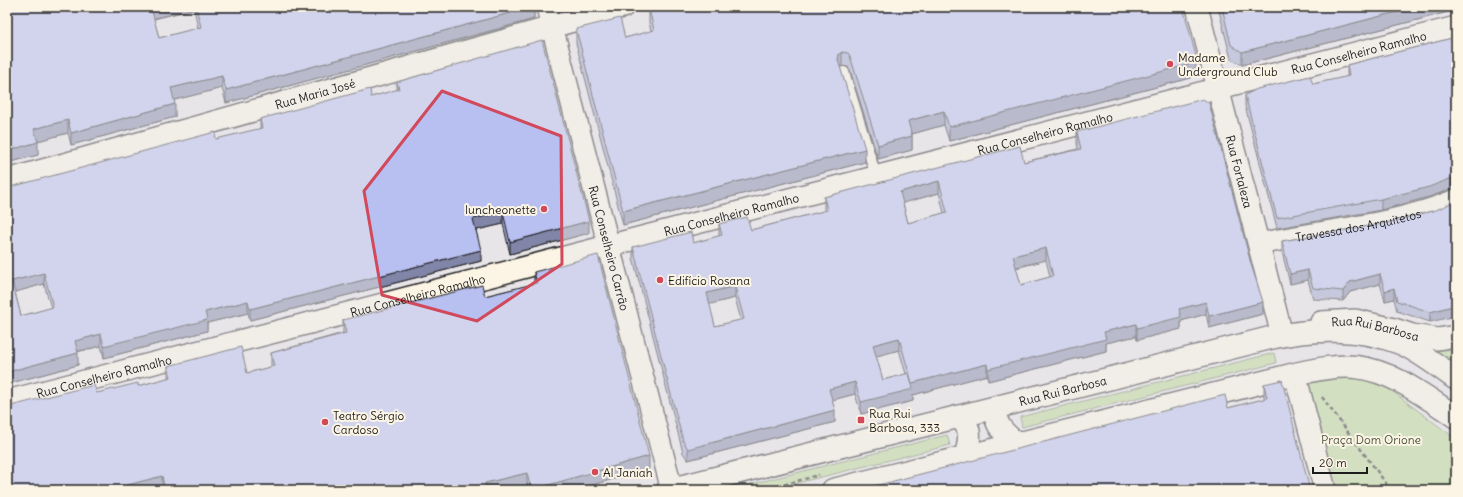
<svg xmlns="http://www.w3.org/2000/svg" width="1463" height="497" font-family="Delius,sans-serif">
<style>
.green{fill:#bad891;stroke:#6b7a56}
.lines{fill:none;stroke-linecap:round;stroke-linejoin:round}
.service-casing{stroke:#1c1c1c;stroke-width:13}
.minor-casing{stroke:#1c1c1c;stroke-width:24}
.secondary-casing{stroke:#1c1c1c;stroke-width:25}
.path{stroke:#1c1c1c;stroke-width:2.5;stroke-dasharray:4 3;stroke-linecap:butt}
.service{stroke:#fcf5e5;stroke-width:10}
.minor{stroke:#fcf5e5;stroke-width:21}
.secondary{stroke:#fcf5e5;stroke-width:22}
.wall{fill:#9ea4cf;stroke:#1c1c1c;fill-rule:evenodd}
.shaded-wall{fill:#8186a9;stroke:#1c1c1c}
.building{fill:#b8bff1;stroke:#1c1c1c;fill-rule:evenodd}
.marked{fill:none;stroke:#d1495b;stroke-width:3;stroke-linejoin:round}
.poi-dot{fill:#d1495b;stroke:#fcf5e5;stroke-width:1.5}
.labels{text-anchor:middle;dominant-baseline:central;stroke-width:4;stroke-linejoin:round;paint-order:stroke}
.street-label{font-size:12px;fill:#1c1c1c;stroke:#fcf5e5}
.poi-label{font-size:12px;fill:#1c1c1c;stroke:#fcf5e5;text-anchor:start}
.park-label{font-size:12px;fill:#4b543f;stroke:#fcf5e5}
</style>
<rect width="100%" height="100%" fill="#e8e5e9"/>
<filter id="ink" filterUnits="userSpaceOnUse"><feTurbulence type="fractalNoise" baseFrequency=".025" numOctaves="2"/><feDisplacementMap in="SourceGraphic" scale="8" xChannelSelector="R" yChannelSelector="G"/><feConvolveMatrix kernelMatrix="1 2 1 2 8 2 1 2 1" color-interpolation-filters="sRGB"/></filter>
<g filter="url(#ink)">
<!-- green -->
<g class="green">
<polygon points="1456,349 1456,369 1424,352"/>
<polygon points="1274,353 1276,363 1022,427 1020,417"/>
<polygon points="1333,378 1352,378 1368,380 1385,386 1456,439 1456,490 1331,490 1304,384"/>
<polygon points="947,435 950,445 769,490 728,490"/>
</g>
<g class="lines">
<defs>
<polyline id="service" points="844,72 876,176"/>
<g id="minor">
<path id="s1" d="M547 7 672 490"/>
<path id="s2" d="M1197 7 1282 335"/>
<path id="s3" d="M7 180 623 7"/>
<path id="s4" d="M1259 244C1324 230 1394 226 1456 200"/>
<path id="s5" d="M1321 322 1355 320 1394 329 1412 335 1438 339 1456 336"/>
<polyline points="1295,374 1325,490"/>
<path id="s6" d="M7 401 1456 27"/>
</g>
<g id="secondary">
<path d="M998 407 995 410C995 426 1005 434 1017 444"/>
<path d="M957 417C974 426 969 441 966 457"/>
<path id="s7" d="M668 490 1270 338C1312 328 1360 327 1400 343 1417 350 1441 368 1456 379"/>
<path d="M833 490 1295 374C1314 370 1336 365 1356 367 1393 371 1426 397 1456 417"/>
</g>
</defs>
<!-- service casing -->
<use href="#service" class="service-casing"/>
<!-- minor casing -->
<use href="#minor" class="minor-casing"/>
<!-- secondary casing -->
<use href="#secondary" class="secondary-casing"/>
<!-- path -->
<g class="path">
<polyline points="1322,397 1391,490"/>
<polyline points="764,490 819,475"/>
<polyline points="1453,490 1456,487"/>
</g>
<!-- service -->
<use href="#service" class="service"/>
<!-- minor -->
<use href="#minor" class="minor"/>
<!-- secondary -->
<use href="#secondary" class="secondary"/>
</g>
<!-- wall -->
<g class="wall">
<path d="M7 7H534V19L226 103 222 88 174 100 175 117 71 145 68 133 37 141 38 155 7 163ZM194 9 198 28 159 38 154 19Z"/>
<polygon points="1218,7 1456,7 1456,10 1242,65 1231,59"/>
<polygon points="649,9 1196,70 1191,78 949,141 944,125 912,134 912,150 878,159 850,70 848,67 842,66 840,67 865,162 623,225 576,43 576,29 625,38 651,31 649,23"/>
<polygon points="1456,37 1456,188 1452,189 1429,197 1381,210 1277,228 1245,106 1245,95 1313,84 1347,77 1347,65"/>
<path d="M397 82 589 233 510 254 503 224 476 230 481 261 250 320 248 313 207 323V331L104 358 101 346 77 352 78 365 7 384V188L260 129V119L371 97 397 90ZM44 284 51 308 21 316 15 292Z"/>
<path d="M1077 132 1263 314 1209 328 1206 314 1181 321V329L1137 340 1136 336 1106 343V351L988 381 987 375 913 395V401L861 414 855 394 832 400 835 422 688 460 683 453 633 258V247L693 243 719 236V224L751 230 824 211V197L1024 162 1078 149 1077 144ZM939 193 944 213 908 223 903 203ZM1046 260 1050 277 1021 285 1016 268ZM735 298 741 320 715 326 709 304ZM899 350 906 374 883 380 876 356Z"/>
<polygon points="1436,210 1430,322 1397,311 1394,299 1385,301 1380,284 1350,292 1343,301 1313,299 1308,280 1290,284 1282,252 1282,241 1386,223"/>
<polygon points="534,272 649,469 574,490 528,490 527,485 506,490 162,490 162,488 97,393 138,386 168,378 168,366 247,373 271,367 271,353 343,333 343,320 485,296 534,284"/>
<polygon points="1264,384 1310,490 1228,408 1264,399"/>
</g>
<!-- shaded-wall -->
<g class="shaded-wall">
<polygon points="151,7 194,7 194,9 151,19"/>
<polygon points="532,7 534,7 534,19 226,103 226,90"/>
<polygon points="1416,7 1456,7 1456,10 1242,65 1242,52"/>
<polygon points="842,52 842,66 839,68 838,60 839,54"/>
<polygon points="1196,56 1196,70 1191,78 949,141 949,127"/>
<polygon points="222,76 222,88 171,101 171,88"/>
<polygon points="175,104 175,117 71,145 71,133"/>
<polygon points="944,111 944,125 908,135 908,121"/>
<polygon points="68,120 68,133 34,142 34,129"/>
<polygon points="912,136 912,150 878,159 878,145"/>
<polygon points="38,142 38,155 7,163 7,151"/>
<polygon points="865,149 865,162 623,225 623,211"/>
<polygon points="1452,178 1452,189 1429,197 1381,210 1381,199"/>
<polygon points="939,181 939,193 900,204 900,192"/>
<polygon points="503,212 503,224 473,231 473,219"/>
<polygon points="589,221 589,233 510,254 510,242"/>
<polygon points="1046,248 1046,260 1013,268 1013,256"/>
<polygon points="481,250 481,261 250,320 250,309"/>
<polygon points="1308,270 1308,280 1290,284 1290,274"/>
<polygon points="44,273 44,284 12,293 12,281"/>
<polygon points="1380,274 1380,284 1350,292 1343,301 1343,291 1350,282"/>
<polygon points="735,286 735,298 707,305 707,293"/>
<polygon points="1394,288 1394,299 1385,301 1385,291"/>
<polygon points="248,301 248,313 207,323 207,331 104,358 104,346 205,312"/>
<polygon points="1206,302 1206,314 1181,321 1181,329 1137,340 1137,328 1179,309"/>
<polygon points="1263,302 1263,314 1209,328 1209,316"/>
<polygon points="1456,305 1456,316 1430,322 1430,312"/>
<polygon points="1136,324 1136,336 1106,343 1106,351 988,381 988,369 1104,332"/>
<polygon points="101,334 101,346 75,352 75,341"/>
<polygon points="899,338 899,350 873,357 873,345"/>
<polygon points="78,353 78,365 7,384 7,372"/>
<polygon points="987,364 987,375 913,395 913,401 861,414 861,402 912,383"/>
<polygon points="855,382 855,394 829,401 829,389"/>
<polygon points="835,410 835,422 688,460 688,449"/>
<polygon points="649,456 649,469 574,490 531,490"/>
<polygon points="527,473 527,485 506,490 485,490 485,483"/>
<polygon points="162,476 162,488 154,490 108,490"/>
</g>
<!-- building -->
<g class="building">
<polygon points="7,7 151,7 159,38 201,27 196,7 532,7 226,90 222,76 171,88 175,104 71,133 68,120 34,129 38,142 7,151"/>
<polygon points="656,7 1183,7 1196,56 1191,64 949,127 944,111 908,121 912,136 878,145 850,56 848,53 842,52 839,54 838,60 865,149 623,211 576,29 620,18 625,38 654,30 649,9"/>
<polygon points="1222,7 1416,7 1242,52 1231,45"/>
<polygon points="1456,37 1456,178 1452,178 1429,187 1381,199 1277,218 1245,95 1257,89 1310,76 1313,84 1349,76 1347,65"/>
<path d="M542 40 589 221 510 242 503 212 473 219 481 250 250 309 248 301 205 312 207 320 104 346 101 334 75 341 78 353 7 372V188L215 132 216 139 262 128 260 119 370 89 371 97 399 89 397 82ZM44 273 53 307 21 316 12 281Z"/>
<path d="M1203 99 1209 103 1251 264 1263 302 1209 316 1206 302 1179 309 1181 317 1137 328 1136 324 1104 332 1106 339 988 369 987 364 912 383 899 338 873 345 883 380 909 373 913 389 861 402 855 382 829 389 835 410 688 449 683 441 633 247 691 232 693 243 722 235 719 224 747 217 751 230 827 210 824 197 1020 146 1024 162 1081 149 1077 132ZM939 181 947 212 908 223 900 192ZM1046 248 1053 276 1021 285 1013 256ZM735 286 744 319 715 326 707 293Z"/>
<polygon points="1456,201 1456,305 1430,312 1397,301 1394,288 1385,291 1380,274 1350,282 1343,291 1313,288 1308,270 1290,274 1282,241 1386,223 1436,210"/>
<polygon points="598,255 649,456 531,490 527,473 485,483 487,490 165,490 162,476 108,490 7,490 7,407 94,385 97,393 138,383 138,386 171,377 168,366 241,347 247,373 274,366 271,353 346,333 343,320 482,285 485,296 537,283 534,272"/>
<polygon points="1282,380 1310,490 859,490 1225,395 1228,408 1267,398 1264,384"/>
</g>
</g>
<!-- marked area -->
<path d="M0 0H1463V497H0ZM442 91 561 136 562 264 477 321 382 295 364 191Z" fill="#e8e5e9" fill-opacity=".55" fill-rule="evenodd"/>
<path class="marked" d="M442 91 561 136 562 264 477 321 382 295 364 191Z"/>
<!-- markers -->
<g class="poi-dot">
<circle cx="1170" cy="64" r="4"/>
<circle cx="544" cy="209" r="4"/>
<circle cx="660" cy="280" r="4"/>
<rect x="857" y="416" width="8" height="8" rx="2"/>
<circle cx="325" cy="422" r="4"/>
<circle cx="595" cy="472" r="4"/>
</g>
<g class="labels">
<!-- street labels -->
<g class="street-label">
<text stroke="none"><textPath href="#s6" startOffset="1396">Rua Conselheiro Ramalho</textPath></text>
<text stroke="none"><textPath href="#s3" startOffset="320">Rua Maria José</textPath></text>
<text stroke="none"><textPath href="#s6" startOffset="1072">Rua Conselheiro Ramalho</textPath></text>
<text stroke="none"><textPath href="#s2" startOffset="170">Rua Fortaleza</textPath></text>
<text stroke="none"><textPath href="#s6" startOffset="748">Rua Conselheiro Ramalho</textPath></text>
<text stroke="none"><textPath href="#s4" startOffset="101">Travessa dos Arquitetos</textPath></text>
<text stroke="none"><textPath href="#s1" startOffset="249">Rua Conselheiro Carrão</textPath></text>
<text stroke="none"><textPath href="#s6" startOffset="424">Rua Conselheiro Ramalho</textPath></text>
<text stroke="none"><textPath href="#s5" startOffset="55">Rua Rui Barbosa</textPath></text>
<text stroke="none"><textPath href="#s6" startOffset="100">Rua Conselheiro Ramalho</textPath></text>
<text stroke="none"><textPath href="#s7" startOffset="407">Rua Rui Barbosa</textPath></text>
</g>
<!-- poi labels -->
<g class="poi-label">
<text x="1178" y="57">Madame<tspan x="1178" dy="14">Underground Club</tspan></text>
<text x="536" y="209" text-anchor="end">luncheonette</text>
<text x="668" y="280">Edifício Rosana</text>
<text x="869" y="413">Rua Rui<tspan x="869" dy="14">Barbosa, 333</tspan></text>
<text x="333" y="415">Teatro Sérgio<tspan x="333" dy="14">Cardoso</tspan></text>
<text x="603" y="472">Al Janiah</text>
</g>
<!-- park labels -->
<g class="park-label">
<text x="1371" y="439">Praça Dom Orione</text>
</g>
</g>
<!-- margin -->
<rect width="1463" height="497" fill="none" stroke="#fcf5e5" stroke-width="24"/>
<rect x="12" y="12" width="1439" height="473" fill="none" stroke="#1c1c1c" stroke-width="1.5" filter="url(#ink)"/>
<!-- scale -->
<path d="M1313 467v6h54v-6" fill="none" stroke="#1c1c1c" stroke-width="2"/>
<text x="1319" y="467" font-size="12" fill="#1c1c1c" stroke="#fcf5e5" stroke-width="3" paint-order="stroke">20 m</text>
</svg>
